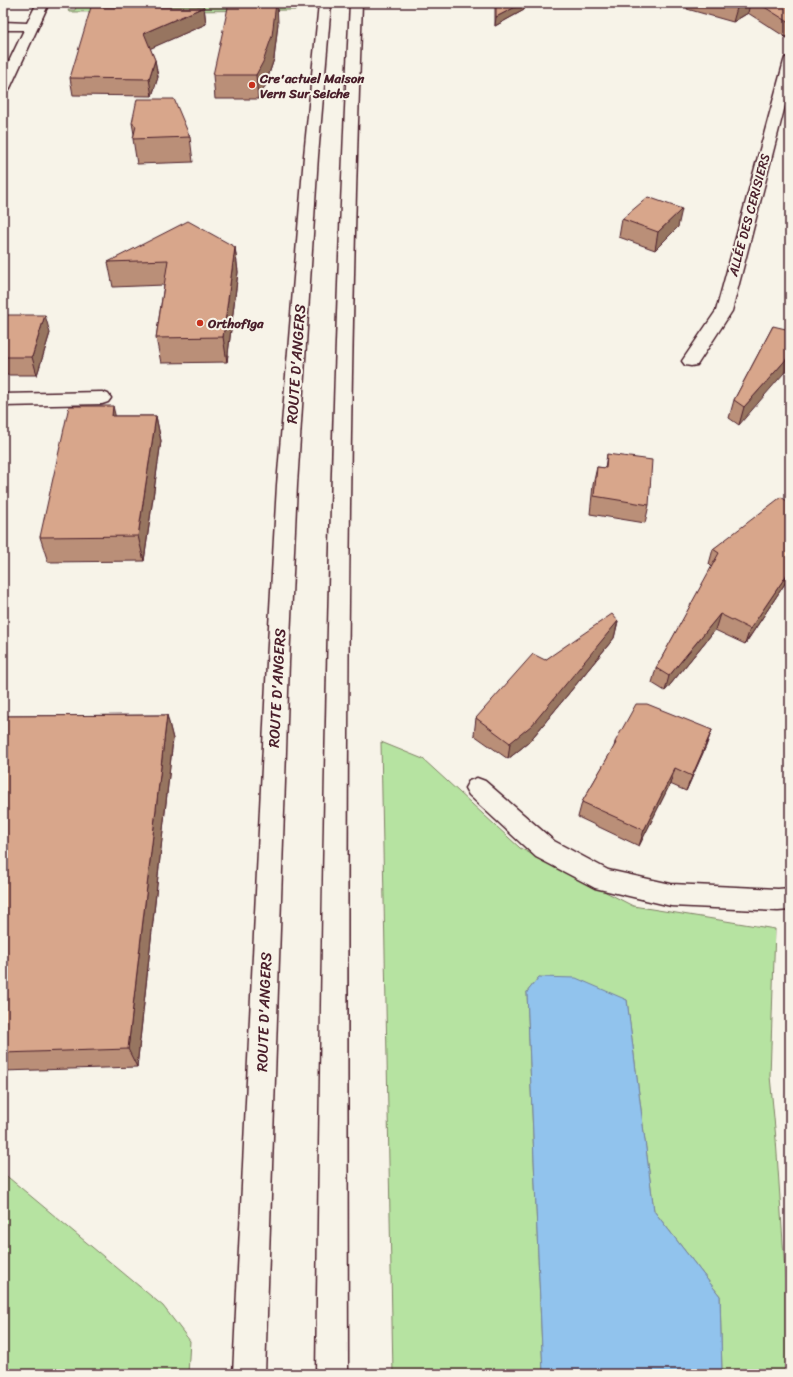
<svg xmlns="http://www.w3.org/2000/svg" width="793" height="1377" font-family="Sriracha,sans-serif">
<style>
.green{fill:#b6e3a1;stroke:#808166}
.water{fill:#91c3ed;stroke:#75819f}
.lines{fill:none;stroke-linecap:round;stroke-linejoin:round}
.minor-casing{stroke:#4a1f2b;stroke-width:3}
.highway-casing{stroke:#4a1f2b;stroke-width:3}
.minor{fill:#f7f3e8;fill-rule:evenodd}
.highway{fill:#f7f3e8;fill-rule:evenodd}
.wall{fill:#ba8f78;stroke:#4a1f2b}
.shaded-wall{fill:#977461;stroke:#4a1f2b}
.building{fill:#d8a68b;stroke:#4a1f2b}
.poi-dot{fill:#c8321e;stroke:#f7f3e8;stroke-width:1.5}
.labels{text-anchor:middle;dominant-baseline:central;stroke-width:4;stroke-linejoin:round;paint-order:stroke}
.far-poi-label{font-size:13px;font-weight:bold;fill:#4a1f2b;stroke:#f7f3e8;text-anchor:start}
.far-street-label{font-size:13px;fill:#4a1f2b;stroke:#f7f3e8}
.street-label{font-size:15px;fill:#4a1f2b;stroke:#f7f3e8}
</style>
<rect width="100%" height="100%" fill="#f7f3e8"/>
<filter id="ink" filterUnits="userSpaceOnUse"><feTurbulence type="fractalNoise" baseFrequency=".025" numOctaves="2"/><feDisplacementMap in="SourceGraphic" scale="8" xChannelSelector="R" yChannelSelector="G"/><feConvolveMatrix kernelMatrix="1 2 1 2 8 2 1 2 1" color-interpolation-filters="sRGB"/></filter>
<g filter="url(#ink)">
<!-- green -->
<g class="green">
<polygon points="71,3 296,3 295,10 69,12 68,10 75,10 77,4"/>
<polygon points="381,742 423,759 520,848 633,906 775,929 770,1076 776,1139 790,1346 790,1374 722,1374 720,1296 654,1211 627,1000 539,977 527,992 543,1374 393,1374"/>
<polygon points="3,1173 163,1306 190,1341 188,1374 3,1374"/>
</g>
<!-- water -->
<polygon class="water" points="539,977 576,978 627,1000 654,1211 720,1296 722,1374 543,1374 527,992"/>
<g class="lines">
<defs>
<g id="minor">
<polygon points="37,3 49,3 10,88 8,91 3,92 3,74 24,30 3,30 3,22 27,23"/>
<polygon points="790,57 790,86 732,311 697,365 691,366 685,365 682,361 716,311 784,61 785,58"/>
<polygon points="102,392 108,394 111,398 108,402 102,404 3,406 3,394"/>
<polygon points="477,778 485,781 554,841 608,870 671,884 778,889 790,888 790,910 778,911 671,906 595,888 536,857 469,795 465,788 469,781"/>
</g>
<g id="highway">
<polygon points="319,3 331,3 318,156 297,485 289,662 265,1374 233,1374 267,662 277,485 304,156"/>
<path d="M350 3H362C345 460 347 917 348 1374H316C322 917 327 460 350 3Z"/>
</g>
</defs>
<!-- minor casing -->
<use href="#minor" class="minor-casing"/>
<!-- highway casing -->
<use href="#highway" class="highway-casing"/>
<!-- minor -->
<use href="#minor" class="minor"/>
<!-- highway -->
<use href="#highway" class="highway"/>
</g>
<!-- wall -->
<g class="wall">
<polygon points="495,3 525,3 524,10 495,26"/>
<polygon points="688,3 790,3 790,40 748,13 733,22 687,9"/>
<polygon points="204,7 206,24 150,48 155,60 158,77 152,96 73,95 70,78"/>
<polygon points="278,23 274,59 265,86 258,99 215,99 213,75"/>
<polygon points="132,123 190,137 193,162 137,164 133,139 134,134"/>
<polygon points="622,219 678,227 655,250 619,237"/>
<polygon points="235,247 238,272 227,362 161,363 156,338 164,285 113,287 108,262"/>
<polygon points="3,315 50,333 37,375 3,375"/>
<polygon points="773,326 739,425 729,418 734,400"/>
<polygon points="116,416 156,416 161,441 144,561 48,562 40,537"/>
<polygon points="607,454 649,505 645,523 590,514 593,485 597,467 605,468"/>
<polygon points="790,498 790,576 745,644 715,630 665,691 652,683 656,668 712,567 709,564 713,549 787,501"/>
<polygon points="618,621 614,638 529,742 508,759 474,735 476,718 545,660"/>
<polygon points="167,715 173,739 137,1067 3,1071 3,716"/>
<polygon points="712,730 706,746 686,791 670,784 639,846 578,817 582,802 614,747 615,742"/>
</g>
<!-- shaded-wall -->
<g class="shaded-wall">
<polygon points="276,3 277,3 278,23 274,59 265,86 258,99 256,75"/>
<polygon points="523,3 525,3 524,10 495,26 496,17"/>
<polygon points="744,3 750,3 748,13 733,22 737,8"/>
<polygon points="204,7 206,24 147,50 144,33"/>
<polygon points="155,60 158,77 152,96 149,79"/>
<polygon points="682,209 678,227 655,250 658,232"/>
<polygon points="235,247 238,272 227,362 223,337"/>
<polygon points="45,315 50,333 37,375 32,357"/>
<polygon points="790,355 790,366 739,425 744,407"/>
<polygon points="113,406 119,431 112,416"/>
<polygon points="156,416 161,441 144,561 138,536"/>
<polygon points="790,570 790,576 745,644 750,629"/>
<polygon points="720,614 715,630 665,691 669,676"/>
<polygon points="618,621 614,638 529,742 508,759 510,743"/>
<polygon points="167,715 173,739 137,1067 128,1049"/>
<polygon points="712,730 706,746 686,791 692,776"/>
<polygon points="675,768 670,784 639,846 644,830"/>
</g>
<!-- building -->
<g class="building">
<polygon points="229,3 276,3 272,36 263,62 256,75 213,75"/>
<polygon points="496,3 523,3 496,17"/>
<polygon points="721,3 744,3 737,8"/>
<polygon points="758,3 790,3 790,23"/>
<polygon points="91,7 204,7 144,33 155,60 149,79 70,78"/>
<polygon points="137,99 174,99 190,137 133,139 136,126 132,123"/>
<polygon points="648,197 682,209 658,232 622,219"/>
<polygon points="188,221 235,247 223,337 156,338 168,260 108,262"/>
<polygon points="3,315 45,315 32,357 3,357"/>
<polygon points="773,326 790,330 790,355 744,407 734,400"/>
<polygon points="69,406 113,406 112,416 156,416 138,536 40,537"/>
<polygon points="607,454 652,460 649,505 594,496 597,467 606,468"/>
<polygon points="781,497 787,501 790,498 790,570 750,629 720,614 669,676 656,668 719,553 713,549"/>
<polygon points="612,614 618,621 532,725 510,743 476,718 533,654 545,660"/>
<polygon points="636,704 647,704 712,730 692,776 675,768 644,830 582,802 616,743 615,742"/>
<polygon points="167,715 128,1049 3,1053 3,716"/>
</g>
</g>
<!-- markers -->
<g class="poi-dot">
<circle cx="252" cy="85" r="4"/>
<circle cx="200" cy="323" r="4"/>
</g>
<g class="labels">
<!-- far-poi labels -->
<g class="far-poi-label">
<text x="260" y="78">Cre'actuel Maison<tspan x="260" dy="15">Vern Sur Seiche</tspan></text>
<text x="208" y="323">Orthofiga</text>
</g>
<!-- far-street labels -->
<g class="far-street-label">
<text transform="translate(749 215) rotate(-75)">ALLÉE DES CERISIERS</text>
</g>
<!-- street labels -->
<g class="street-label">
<text transform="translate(296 364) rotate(-86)">ROUTE D'ANGERS</text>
<text transform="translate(277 688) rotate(-87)">ROUTE D'ANGERS</text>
<text transform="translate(264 1012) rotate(-88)">ROUTE D'ANGERS</text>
</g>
</g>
<!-- margin -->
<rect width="793" height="1377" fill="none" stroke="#f7f3e8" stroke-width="16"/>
<rect x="8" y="8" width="777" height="1361" fill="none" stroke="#4a1f2b" stroke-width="1.5" filter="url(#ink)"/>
</svg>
